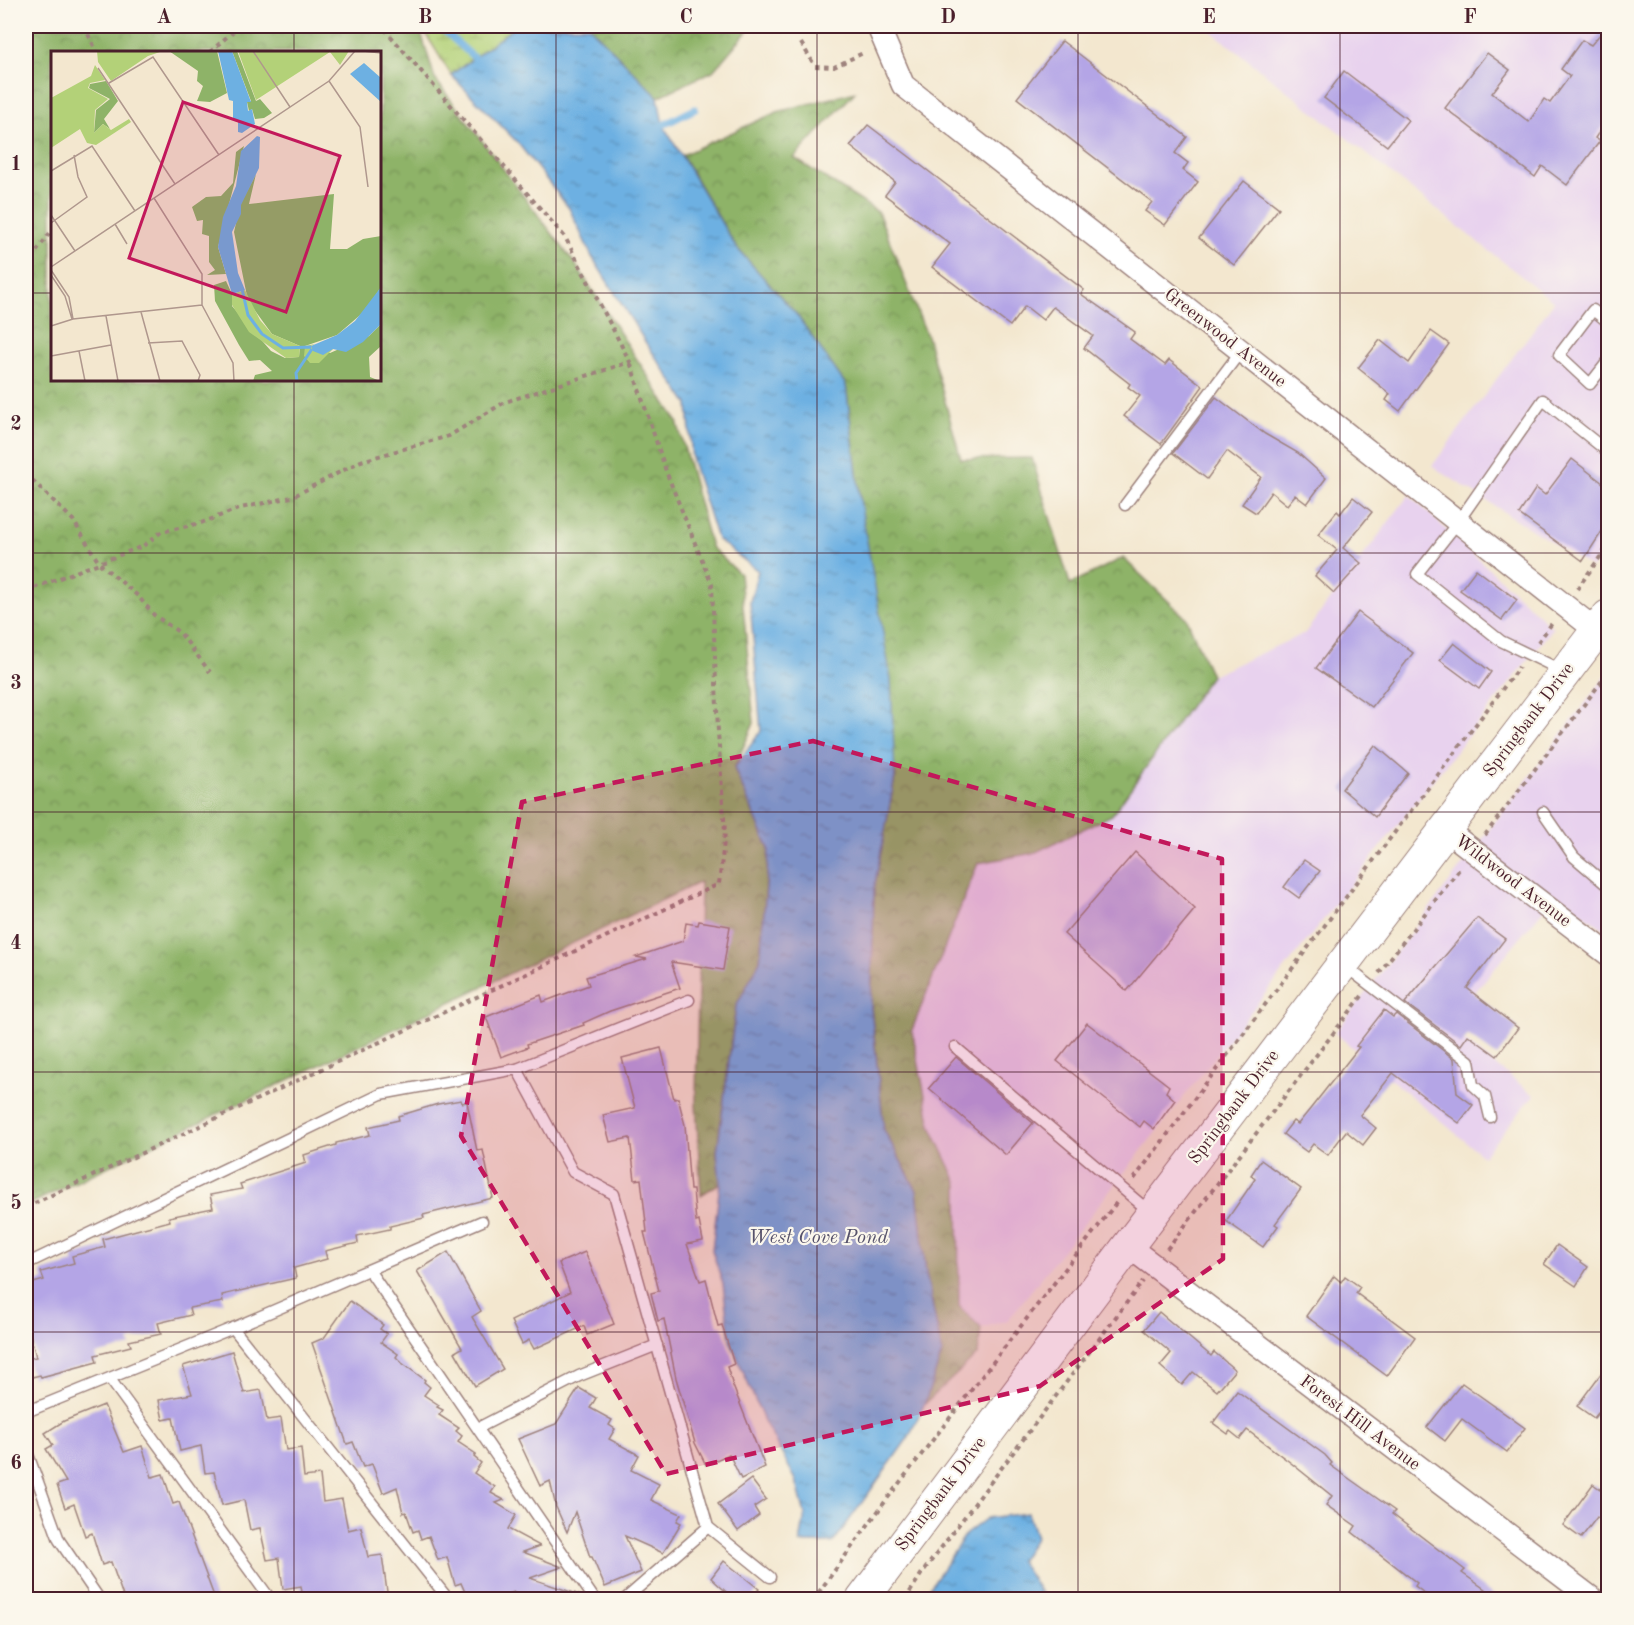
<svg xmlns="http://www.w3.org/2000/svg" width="1634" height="1625" font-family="'Old Standard TT',serif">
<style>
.built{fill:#e8d2ee}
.forest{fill:url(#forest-crowns);stroke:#6c694a;stroke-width:1.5;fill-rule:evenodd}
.wetland{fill:url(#wetland-marsh);stroke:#7e7852;stroke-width:1.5}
.water{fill:url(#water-ripples);stroke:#5c6886;stroke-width:1.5}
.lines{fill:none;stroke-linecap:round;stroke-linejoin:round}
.stream{stroke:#6db0e2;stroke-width:7}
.building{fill:#b4a5e6}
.lane-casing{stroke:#9e837d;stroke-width:13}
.street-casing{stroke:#9e837d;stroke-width:25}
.secondary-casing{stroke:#9e837d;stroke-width:34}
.path{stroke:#9e837d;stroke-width:4;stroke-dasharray:4.5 4.5;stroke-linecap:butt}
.lane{stroke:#fff;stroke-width:10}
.street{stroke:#fff;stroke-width:22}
.secondary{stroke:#fff;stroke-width:32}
.marked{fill:#c2185b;fill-opacity:0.2;stroke:#c2185b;stroke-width:4.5;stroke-dasharray:12 8;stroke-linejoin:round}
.grid{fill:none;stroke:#4a1f2b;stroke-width:1.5;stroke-opacity:0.55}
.labels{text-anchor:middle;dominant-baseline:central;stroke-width:4.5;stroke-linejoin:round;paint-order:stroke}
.street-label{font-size:18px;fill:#4a1f2b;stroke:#fbf7ec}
.water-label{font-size:20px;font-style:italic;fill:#56526b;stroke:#fbf7ec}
.inset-river{fill:none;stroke:#6db0e2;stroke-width:3}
.inset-road{fill:none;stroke:#af978d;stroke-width:1.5}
.view{fill:#c2185b;fill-opacity:0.15;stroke:#c2185b;stroke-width:3}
.inset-edge{fill:none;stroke:#4a1f2b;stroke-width:3}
.neatline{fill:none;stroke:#4a1f2b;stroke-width:2}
.grid-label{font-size:20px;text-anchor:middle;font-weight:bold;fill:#4a1f2b}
</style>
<defs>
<pattern id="forest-crowns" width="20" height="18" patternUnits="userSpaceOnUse" patternTransform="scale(1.5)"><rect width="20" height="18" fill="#8eb368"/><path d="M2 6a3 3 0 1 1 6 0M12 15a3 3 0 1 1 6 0" fill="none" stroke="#769156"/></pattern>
<pattern id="wetland-marsh" width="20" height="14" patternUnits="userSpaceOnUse" patternTransform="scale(1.5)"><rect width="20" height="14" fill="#b3d178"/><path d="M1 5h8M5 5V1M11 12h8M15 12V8" fill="none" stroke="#9bb368"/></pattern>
<pattern id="water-ripples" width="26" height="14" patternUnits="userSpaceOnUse" patternTransform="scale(1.5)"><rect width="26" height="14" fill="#6db0e2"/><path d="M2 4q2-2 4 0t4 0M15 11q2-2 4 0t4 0" fill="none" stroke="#5c8fb7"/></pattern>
</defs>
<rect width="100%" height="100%" fill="#fbf7ec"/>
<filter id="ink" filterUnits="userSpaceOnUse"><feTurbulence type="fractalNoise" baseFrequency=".0167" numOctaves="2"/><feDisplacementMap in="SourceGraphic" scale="12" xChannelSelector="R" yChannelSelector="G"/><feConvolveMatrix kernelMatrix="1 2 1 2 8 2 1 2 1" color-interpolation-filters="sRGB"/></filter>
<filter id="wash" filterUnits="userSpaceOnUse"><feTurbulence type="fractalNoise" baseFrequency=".008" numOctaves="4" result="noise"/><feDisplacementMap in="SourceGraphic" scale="24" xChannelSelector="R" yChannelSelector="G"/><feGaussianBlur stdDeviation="1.35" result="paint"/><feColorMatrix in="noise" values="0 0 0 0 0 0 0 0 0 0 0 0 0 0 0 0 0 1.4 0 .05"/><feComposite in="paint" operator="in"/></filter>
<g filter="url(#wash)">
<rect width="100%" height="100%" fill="#f3e7cf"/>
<!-- built -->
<g class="built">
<polygon points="1205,26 1608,26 1608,546 1592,568 1432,466 1554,302"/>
<polygon points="1409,495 1553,628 1008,1320 981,1328 959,1306 958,1184 931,1126 912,1030 978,863 1034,853 1145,770 1211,676 1305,633"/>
<polygon points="1608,673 1608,932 1556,894 1446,1027 1534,1095 1483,1156 1335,1033"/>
</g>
<!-- forest -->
<g class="forest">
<path d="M26 26H419L435 79 576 265 677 421 711 547 740 574 754 723 734 768 769 849 760 961 736 1006 717 1152 720 1183 701 1195 696 1103 700 882 26 1206ZM52 52H380V380H52Z"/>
<polygon points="589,26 752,26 713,71 658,97"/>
<polygon points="855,92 794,158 878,212 927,336 961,459 1032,458 1070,584 1123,558 1187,619 1211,676 1112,815 1034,853 978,863 912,1030 931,1126 958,1184 959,1306 981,1328 978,1354 924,1405 942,1353 926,1273 917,1191 884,1130 871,1008 874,889 895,777 846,385 796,314 736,247 682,155 777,112"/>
</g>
<!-- wetland -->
<polygon class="wetland" points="421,26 516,26 451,75"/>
<!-- water -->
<g class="water">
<polygon points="516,26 589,26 658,97 663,125 736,247 796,314 846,385 861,506 891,679 895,777 874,889 871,1008 884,1130 917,1191 926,1273 942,1353 924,1405 908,1438 833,1543 800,1543 805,1514 796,1480 764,1421 730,1341 723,1284 712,1250 720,1183 717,1152 736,1006 760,961 769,849 734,768 761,731 750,602 758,571 717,539 692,461 688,404 646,343 592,257 569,208 517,142 451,75"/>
<polygon points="1028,1513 1036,1537 1020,1561 1045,1599 922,1599 966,1534 987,1518"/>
</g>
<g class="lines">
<!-- stream -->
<g class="stream">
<polyline points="439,26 481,64"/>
<polyline points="663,125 695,109"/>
</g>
</g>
<g id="blocks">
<!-- building -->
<g class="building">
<polygon points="1607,26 1608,119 1595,138 1600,141 1567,185 1542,166 1535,177 1445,108 1487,53 1510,70 1492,93 1529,122 1544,99 1550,103 1570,76 1561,69 1582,40 1591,45"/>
<polygon points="1062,41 1187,137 1175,153 1188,163 1183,170 1198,182 1165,225 1145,211 1152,202 1017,98"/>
<polygon points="1344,71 1408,120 1387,146 1324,98"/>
<polygon points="868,125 1084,290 1081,294 1135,332 1130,339 1165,365 1169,360 1203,386 1161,444 1124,416 1140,396 1128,387 1130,384 1084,348 1093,336 1053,307 1043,320 1025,306 1010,326 932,267 950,244 885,195 895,182 850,146"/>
<polygon points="1244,181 1279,208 1234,265 1199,238"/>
<polygon points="1431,331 1449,344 1400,411 1386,400 1390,394 1358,368 1380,340 1409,363"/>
<polygon points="1216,397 1265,434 1298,453 1326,478 1307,504 1295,495 1287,505 1271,492 1256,513 1242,504 1261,477 1227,451 1207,479 1173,453"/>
<polygon points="1572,459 1608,487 1608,522 1583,561 1519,514 1536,488 1545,495"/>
<polygon points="1353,497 1372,512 1343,548 1361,563 1334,593 1315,576 1337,550 1318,535 1337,511 1340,514"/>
<polygon points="1476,569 1517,600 1502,620 1460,590"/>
<polygon points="1358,612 1413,653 1372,707 1316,668"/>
<polygon points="1454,643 1491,672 1479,689 1440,660"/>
<polygon points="1375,745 1408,773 1375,817 1342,789"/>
<polygon points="1135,852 1195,909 1127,991 1064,934"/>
<polygon points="1304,860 1320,871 1299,898 1284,887"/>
<polygon points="1477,918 1505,939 1467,988 1518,1028 1497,1056 1468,1035 1461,1045 1405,1003"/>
<polygon points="699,921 730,926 723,970 671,962 680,988 610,1011 583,1023 584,1025 527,1044 528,1047 501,1057 486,1017 541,995 543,1002 589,985 586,977 647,959 636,957 683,941 686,923 698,925"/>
<polygon points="1384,1010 1393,1017 1396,1014 1454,1059 1457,1093 1473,1105 1459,1123 1393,1073 1360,1115 1376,1128 1363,1145 1346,1131 1328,1155 1313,1144 1307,1152 1283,1134 1293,1121 1298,1124 1311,1108 1359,1047 1356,1046"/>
<polygon points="1087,1023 1169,1086 1166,1092 1175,1100 1154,1129 1144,1121 1140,1127 1057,1061"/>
<polygon points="661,1048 674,1099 678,1098 685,1125 690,1190 693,1190 696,1222 699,1221 703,1241 687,1244 700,1281 706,1279 718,1326 722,1325 734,1364 727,1367 733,1386 765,1467 741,1479 729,1454 706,1465 695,1443 676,1378 664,1319 658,1321 651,1293 659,1291 644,1232 647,1232 641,1179 635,1180 630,1138 610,1142 603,1115 635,1108 622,1058"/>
<polygon points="956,1057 1033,1123 1006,1155 929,1088"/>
<polygon points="461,1100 462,1103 467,1102 477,1151 483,1150 493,1198 423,1215 424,1218 390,1226 390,1229 357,1236 358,1243 325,1251 327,1259 294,1268 296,1278 222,1295 223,1302 189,1308 191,1315 158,1323 161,1334 129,1341 131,1346 95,1355 97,1362 41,1377 40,1375 32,1377 27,1359 36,1357 26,1318 26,1285 44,1280 41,1272 74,1263 72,1256 105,1247 103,1239 170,1221 169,1217 213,1208 210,1195 242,1189 240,1184 306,1163 304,1155 336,1145 336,1143 370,1135 368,1127 399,1120 398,1116 438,1104"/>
<polygon points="1261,1160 1301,1189 1275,1224 1278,1226 1263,1247 1226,1221 1255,1179 1251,1175"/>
<polygon points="1557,1245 1588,1267 1576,1286 1544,1264"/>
<polygon points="448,1252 481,1311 472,1317 503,1369 475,1386 455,1352 462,1348 417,1271"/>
<polygon points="585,1252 614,1324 587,1335 584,1326 534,1349 529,1340 522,1344 511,1321 570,1292 559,1263"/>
<polygon points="1334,1276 1341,1282 1345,1276 1360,1287 1356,1293 1415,1337 1387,1376 1306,1316"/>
<polygon points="350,1301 383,1325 380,1329 387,1334 381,1342 398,1354 396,1357 402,1363 425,1380 424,1382 430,1387 424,1395 439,1405 437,1407 443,1410 439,1415 459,1428 456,1431 462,1436 458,1442 476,1454 474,1457 481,1463 474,1473 495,1487 491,1493 504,1500 496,1503 516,1515 508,1529 540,1546 523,1552 562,1567 530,1578 583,1596 584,1599 535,1599 514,1592 495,1599 468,1599 461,1583 455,1585 447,1557 438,1560 429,1536 421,1539 418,1530 413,1532 406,1512 403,1513 397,1487 383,1493 372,1464 363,1467 353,1442 347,1444 312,1343 324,1338"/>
<polygon points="1159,1312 1211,1356 1214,1352 1235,1370 1217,1391 1193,1372 1182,1385 1160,1366 1171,1353 1144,1330"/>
<polygon points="232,1351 244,1393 261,1390 267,1420 281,1418 286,1450 301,1448 304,1477 320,1475 323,1502 342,1499 348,1530 361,1527 368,1557 382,1555 388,1599 303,1599 301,1586 283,1589 279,1558 267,1560 260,1528 250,1530 244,1500 222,1505 214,1472 205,1473 201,1446 180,1451 173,1418 163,1420 159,1400 192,1394 183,1366"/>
<polygon points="1608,1364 1608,1404 1600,1415 1598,1413 1594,1418 1577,1406"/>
<polygon points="1462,1383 1525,1428 1507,1452 1462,1419 1445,1441 1427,1427"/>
<polygon points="579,1388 596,1398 590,1408 612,1420 609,1425 615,1429 609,1439 639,1455 631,1470 659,1484 651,1500 681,1514 677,1521 681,1523 663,1553 625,1536 641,1572 605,1587 592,1557 590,1557 575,1512 567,1532 556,1507 550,1481 540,1486 518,1439 556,1424"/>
<polygon points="1237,1391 1325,1455 1332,1463 1330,1465 1395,1511 1392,1514 1465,1570 1462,1573 1499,1599 1432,1599 1415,1586 1417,1583 1352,1532 1356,1526 1326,1505 1332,1496 1291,1463 1247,1430 1240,1439 1230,1431 1228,1434 1213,1423"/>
<polygon points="104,1405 124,1452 142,1446 152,1477 163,1474 173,1504 179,1502 215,1599 124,1599 111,1562 102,1565 92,1533 85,1536 74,1504 65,1508 57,1485 66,1482 46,1449 53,1445 45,1433 64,1421"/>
<polygon points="751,1479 766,1499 754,1507 759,1515 738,1531 718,1504"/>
<polygon points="1593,1484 1608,1495 1608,1526 1597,1517 1581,1538 1563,1525"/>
<polygon points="724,1561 759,1589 751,1599 734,1599 711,1578"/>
</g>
</g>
</g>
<g filter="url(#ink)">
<use href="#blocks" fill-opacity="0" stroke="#9e837d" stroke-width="1.5"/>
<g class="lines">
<defs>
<g id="lane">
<polyline points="1608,322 1593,310 1559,355 1590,384 1608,361"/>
<polyline points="1125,505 1241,351"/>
<polyline points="1563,671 1501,641 1417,574 1458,522 1543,400 1608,452"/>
<polyline points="1543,812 1574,857 1608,886"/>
<polyline points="1345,966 1469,1061 1473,1085 1485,1096 1490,1117"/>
<polyline points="955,1047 1150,1212"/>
<polyline points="517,1069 573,1172 614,1194 708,1527 770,1577"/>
<polyline points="26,1264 381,1094 517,1069 689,1000"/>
<polyline points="369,1270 595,1600"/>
<polyline points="233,1328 449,1600"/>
<polyline points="110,1379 271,1600"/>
<polyline points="26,1412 233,1328 482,1221"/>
<polyline points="478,1428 579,1376 657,1345"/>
<polyline points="26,1449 59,1540 100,1600"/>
<polyline points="624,1600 708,1527"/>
</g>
<g id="street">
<polyline points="878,26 903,85 1597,631"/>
<polyline points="1446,830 1608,954"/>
<polyline points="1128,1246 1594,1600"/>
</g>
<polyline id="secondary" points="862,1600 1128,1246 1608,616"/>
</defs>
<!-- lane casing -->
<use href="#lane" class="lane-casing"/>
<!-- street casing -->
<use href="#street" class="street-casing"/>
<!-- secondary casing -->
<use href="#secondary" class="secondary-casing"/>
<!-- path -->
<g class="path">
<polyline points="84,26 97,52"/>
<polyline points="801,43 815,66 834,67 865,52"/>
<polyline points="210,52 239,26"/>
<polyline points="26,266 52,230"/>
<polyline points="26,474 73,520 99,563 138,596 154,615 180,633 210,672"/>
<polyline points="1577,589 1608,546"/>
<polyline points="26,591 143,546 161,532 201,523 241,508 292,497 361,461 449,436 505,402 630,362 565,237 382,26"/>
<polyline points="1538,642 1553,622"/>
<polyline points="1485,835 1608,673"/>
<polyline points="1379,973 1461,867"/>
<polyline points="1134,1179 1519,667"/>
<polyline points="26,1207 719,884 725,833 718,732 712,585 667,474 630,362"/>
<polyline points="1167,1249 1362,996"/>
<polyline points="813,1600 887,1499 1117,1202"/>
<polyline points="905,1600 922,1573 1143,1281"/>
</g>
<!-- lane -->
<use href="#lane" class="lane"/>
<!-- street -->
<use href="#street" class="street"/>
<!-- secondary -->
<use href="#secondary" class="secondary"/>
</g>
</g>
<!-- marked area -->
<path class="marked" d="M813 741 1222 859 1223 1259 1040 1386 666 1474 461 1136 522 802Z"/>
<!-- grid -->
<path class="grid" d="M294 26V52M556 26V1600M817 26V1600M1078 26V1600M1340 26V1600M26 293H52M380 293H1608M294 380V1600M26 553H1608M26 812H1608M26 1072H1608M26 1332H1608"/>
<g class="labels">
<!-- street labels -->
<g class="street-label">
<text transform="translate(1225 338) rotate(38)">Greenwood Avenue</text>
<text transform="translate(1529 720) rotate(-53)">Springbank Drive</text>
<text transform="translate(1513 881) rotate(37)">Wildwood Avenue</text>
<text transform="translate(1234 1107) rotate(-53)">Springbank Drive</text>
<text transform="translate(1360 1423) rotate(37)">Forest Hill Avenue</text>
<text transform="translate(941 1494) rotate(-53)">Springbank Drive</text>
</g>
<!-- water labels -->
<g class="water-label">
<text x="818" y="1238">West Cove Pond</text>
</g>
</g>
<!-- overview -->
<g transform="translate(51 51)">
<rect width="330" height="330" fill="#f3e7cf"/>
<path d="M118 0H166L176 42 159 51 146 50 152 35 146 30 147 20ZM181 0H186L205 50 209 48 221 62 213 67 204 68 201 58 198 60 196 51 200 50ZM55 30 67 50 53 68 59 78 52 73 43 82 45 59 59 48 38 37 39 33ZM193 95 167 196 175 223 156 224 164 219 158 211V185L151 183 152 169 146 170 141 156 155 146 170 145 182 132 185 101ZM205 123 198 153 283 143 279 198H296L312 188 330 185V236L315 259 286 284 254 295 279 302 318 285 330 273V295L318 306 319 326 329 330H202L204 324 221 320 209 309 198 310 188 294 164 250 163 234 175 230 181 243V255L220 300 234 307 248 306 249 295 221 283 197 250 183 181 189 154Z" fill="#8eb368"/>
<path d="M194 239 209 269 221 283 249 295 248 306 235 307 198 281 181 254V243ZM264 293 260 295 282 298 268 312H259L253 305 254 295Z" fill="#b3d178"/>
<path d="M46 0H112L97 5 60 30 47 11ZM187 0H298L289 14 279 1 205 49ZM44 14 54 29 39 32 37 37 57 48 44 59 43 82 52 73 60 79 78 68 80 71 45 94 36 92 29 78 0 97V47L40 25Z" fill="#b3d178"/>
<path d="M167 0H181L200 51H196L197 60 201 58 204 73 191 82 187 81V70L182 67V50L178 49ZM313 12 330 27V51L299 23ZM206 85 209 86 208 117 190 154V163L181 181 187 222 194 239 181 243 167 196 172 166 185 135 190 100ZM330 236V273L312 291 295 301 282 298 272 304 262 300 260 295 286 284 304 270Z" fill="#6db0e2"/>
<path class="inset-river" d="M191 238 197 264 211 283 232 297 260 296M246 330 245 322 261 298"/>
<path class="inset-road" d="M202 0 239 56M312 0 330 2M47 17 124 133M278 30 309 76 317 136M58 32 102 6 168 104M0 120 41 95 84 160M103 147 151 223V254M0 164 24 200M0 172 36 146 27 126 23 104M64 173 76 193M0 216 278 30 304 0M0 219 18 246 22 268M0 224 14 245 21 268M151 254 182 312 183 330M90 261 109 330M55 265 67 330M0 275 22 268 151 254M97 292 131 290 149 324 147 330M28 300 34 330M0 305 60 294"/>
<path class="view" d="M132 51 289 105 235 261 78 207Z"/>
<rect width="330" height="330" class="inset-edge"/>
</g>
<!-- margin -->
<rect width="1634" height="1625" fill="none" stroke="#fbf7ec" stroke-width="66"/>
<rect x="33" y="33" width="1568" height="1559" class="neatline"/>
<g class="grid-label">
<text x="164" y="23">A</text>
<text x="425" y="23">B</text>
<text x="686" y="23">C</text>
<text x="948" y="23">D</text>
<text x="1209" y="23">E</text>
<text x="1470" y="23">F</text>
<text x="16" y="170">1</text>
<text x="16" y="430">2</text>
<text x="16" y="689">3</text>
<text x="16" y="949">4</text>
<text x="16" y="1209">5</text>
<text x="16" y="1469">6</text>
</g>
</svg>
